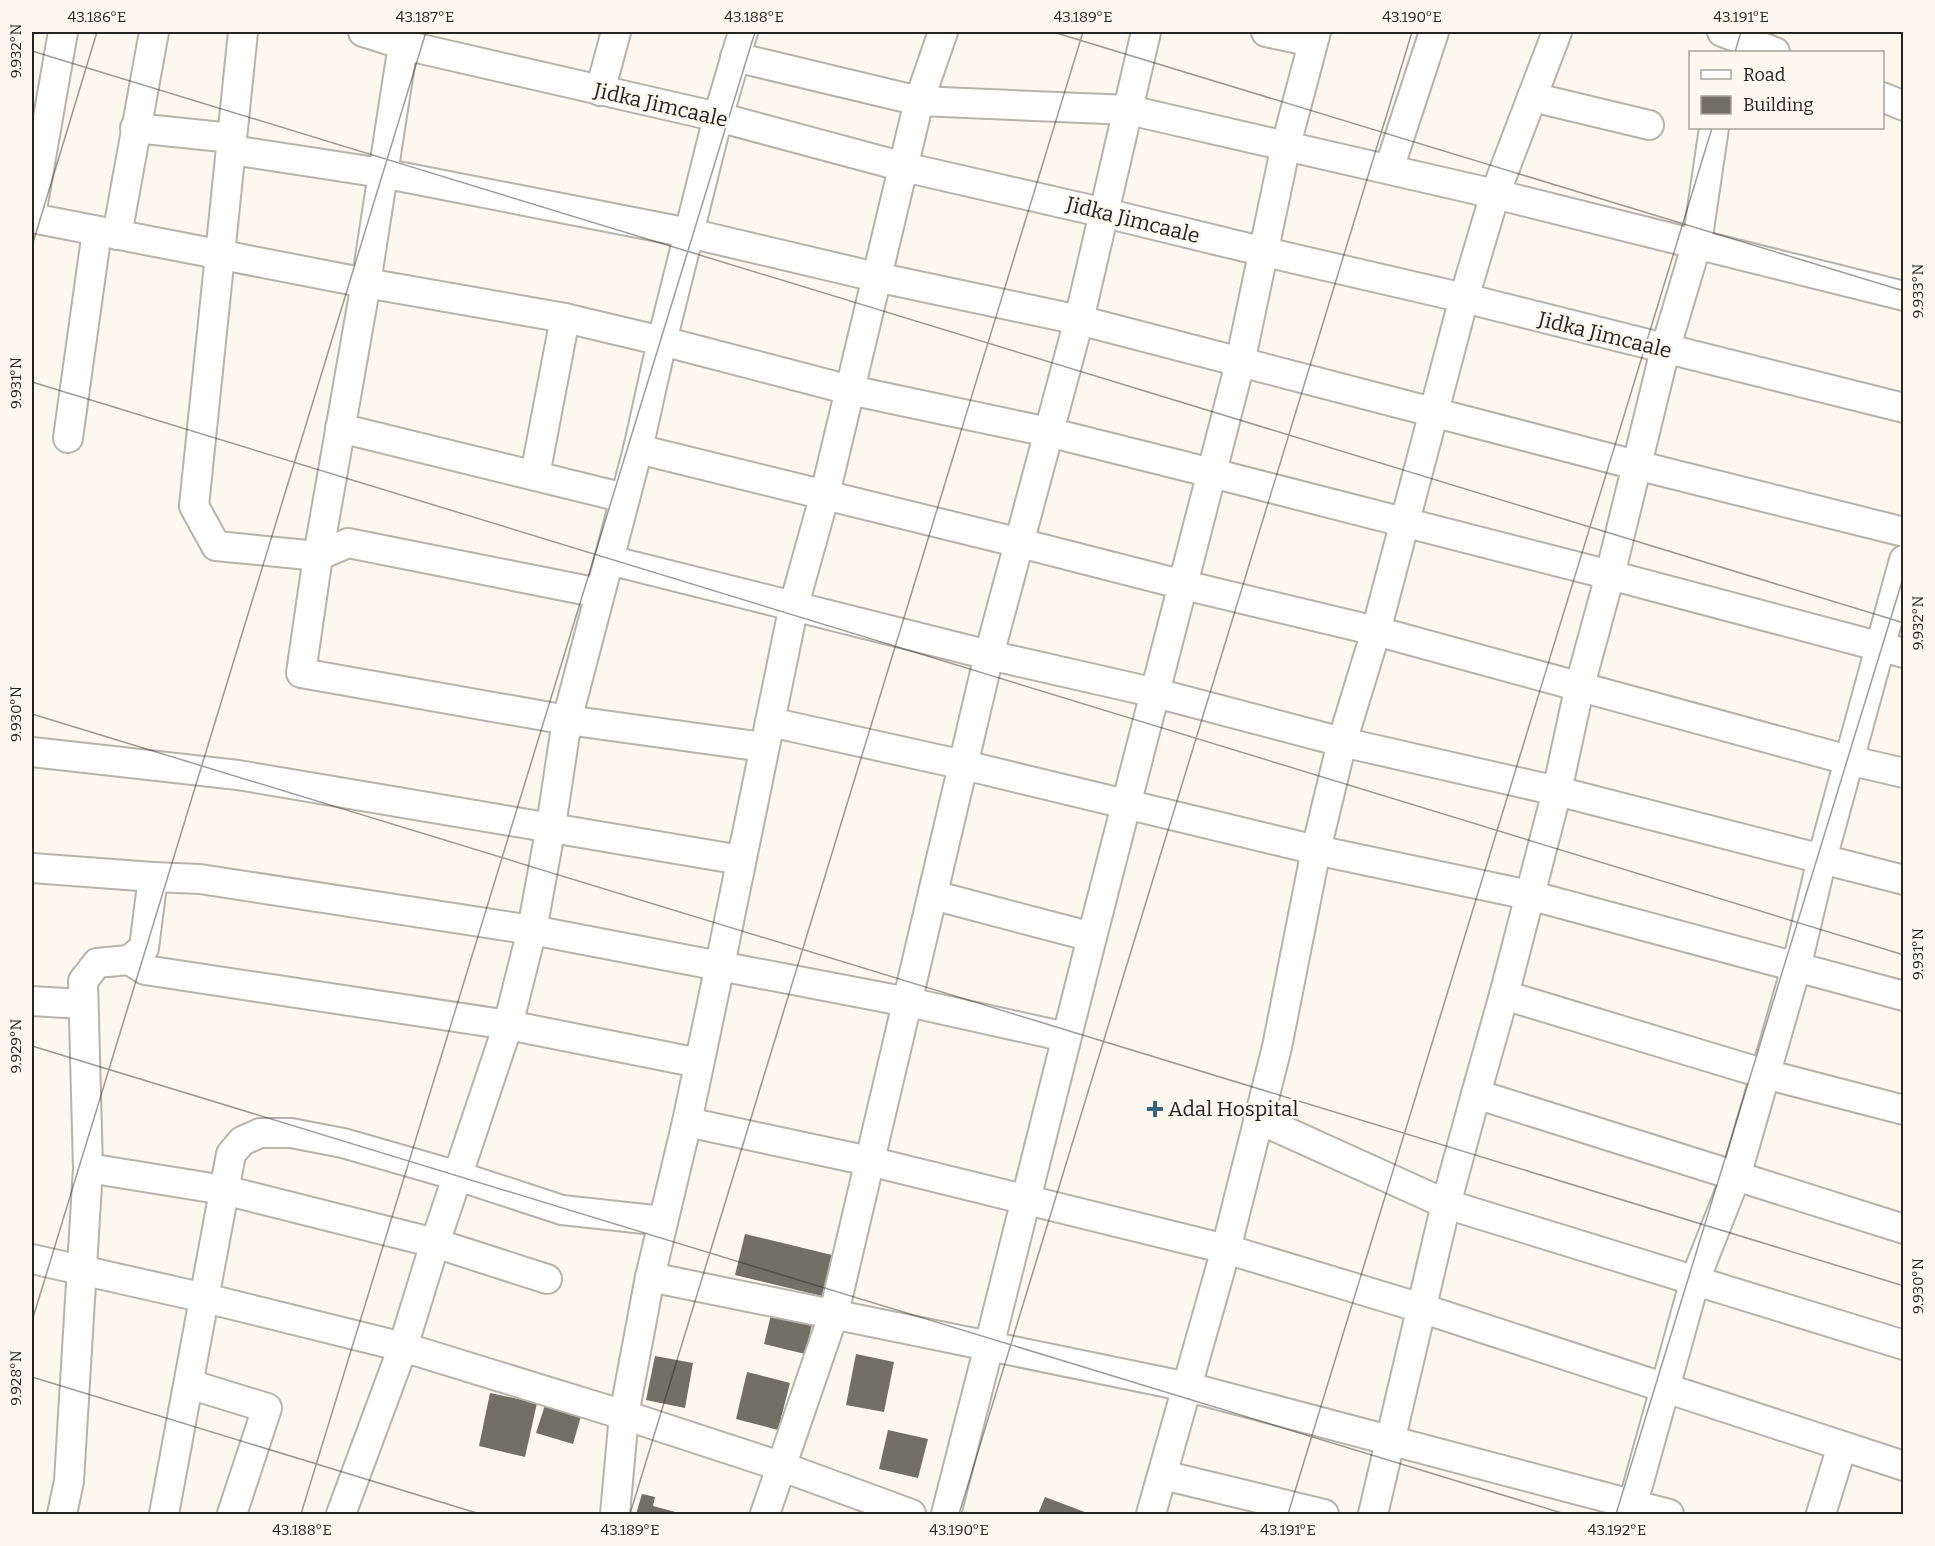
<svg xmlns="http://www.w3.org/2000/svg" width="1935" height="1546" font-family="Bitter,serif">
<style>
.building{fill:#726f67}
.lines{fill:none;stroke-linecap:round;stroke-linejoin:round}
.minor-casing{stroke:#b7b3ab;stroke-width:32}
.minor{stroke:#fff;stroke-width:28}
.ticks{fill:none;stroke:#262421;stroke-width:1.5;stroke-opacity:0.45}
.poi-dot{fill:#346684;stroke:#fcf8ef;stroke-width:2}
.labels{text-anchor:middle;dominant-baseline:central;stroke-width:5;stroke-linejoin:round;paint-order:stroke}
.street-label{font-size:21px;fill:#262421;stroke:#fcf8ef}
.poi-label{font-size:21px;fill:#262421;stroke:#fcf8ef;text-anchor:start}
.neatline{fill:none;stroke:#262421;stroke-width:2}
.ticks-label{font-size:15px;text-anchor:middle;fill:#262421}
</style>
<rect width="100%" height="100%" fill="#fcf8ef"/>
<!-- building -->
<g class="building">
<polygon points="745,1234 836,1256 826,1297 735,1275"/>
<polygon points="774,1302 815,1312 805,1354 764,1344"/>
<polygon points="856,1354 894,1362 884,1412 846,1405"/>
<polygon points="655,1356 693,1363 685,1408 646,1400"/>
<polygon points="747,1372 790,1383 778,1430 736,1419"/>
<polygon points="490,1393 537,1403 525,1457 479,1446"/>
<polygon points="545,1405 581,1416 573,1444 536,1433"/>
<polygon points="888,1430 928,1439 918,1478 879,1469"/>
<polygon points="642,1494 655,1497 653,1506 683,1514 636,1514"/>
<polygon points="1045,1497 1090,1514 1038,1514"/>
</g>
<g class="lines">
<defs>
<g id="minor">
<polyline points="243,32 194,506 216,546 318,556 348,543 599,593"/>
<polyline points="363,32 404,45 718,117 904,167 1105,213 1265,252 1464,298 1904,408"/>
<polyline points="405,32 366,283 318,556 301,673 567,720 763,747"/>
<polyline points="1266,32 1313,42"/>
<polyline points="1316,32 1286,145 1240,363 1092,937 989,1346 1188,1387 1669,1514"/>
<polyline points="1722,32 1775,52"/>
<polyline points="735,57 919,101 1129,110 1495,194 1904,296"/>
<polyline points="600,91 616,32"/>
<polyline points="1532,97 1649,125"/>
<polyline points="1882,97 1904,106"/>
<polyline points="135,128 232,138"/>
<polyline points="1714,128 1697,243 1665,350 1610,575 1580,685 1557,791 1504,995 1476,1094 1904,1229"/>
<polyline points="232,150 382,173 689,233 876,277 1079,320 1636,465 1904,532"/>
<polyline points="1389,169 1434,32"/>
<polyline points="32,209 63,32"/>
<polyline points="32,218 366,283 565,318 662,341 850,390 1048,432 1212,473 1610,575 1904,653"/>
<polyline points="117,235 154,32"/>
<polyline points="340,428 625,498"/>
<polyline points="68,438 97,231"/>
<polyline points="638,449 1020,543 1184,585 1376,631 1848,760 1904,773"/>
<polyline points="535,475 565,318"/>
<polyline points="609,560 989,655 1156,693 1342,742 1557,791 1904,880"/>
<polyline points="770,722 964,765 1316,850 1529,895 1904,996"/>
<polyline points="32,752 238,775 741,860"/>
<polyline points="32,868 153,877 200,879 532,930 908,1002 1066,1037"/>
<polyline points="933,895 1092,937"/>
<polyline points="129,960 145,970 508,1025 699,1063"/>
<polyline points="1504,995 1765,1074 1904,1110"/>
<polyline points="32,1001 82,1004"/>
<polyline points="1258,1119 1446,1204 1904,1345"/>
<polyline points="687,1122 869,1161 1226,1249 1421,1308 1904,1466"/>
<polyline points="88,1168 224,1190 435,1243 547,1279"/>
<polyline points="32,1259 205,1298 403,1347 624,1415 783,1467 911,1514"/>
<polyline points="650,1277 989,1346 946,1514"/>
<polyline points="189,1384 267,1408 232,1514"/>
<polyline points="1163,1475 1324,1514"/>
<polyline points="62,1514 69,1481 88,1168 83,981 97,963 129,960 144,948 153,877"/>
<polyline points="164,1514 231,1154 242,1141 260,1133 291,1133 343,1143 458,1176 562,1210 663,1221"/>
<polyline points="341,1514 403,1347 435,1243 508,1025 532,930 551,826 567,720 638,449 662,341 718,117 743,32"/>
<polyline points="615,1514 624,1415 650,1277 687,1122 720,965 794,605 825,494 919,101 943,32"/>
<polyline points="765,1514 834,1313 989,655 1079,320 1146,32"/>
<polyline points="1151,1514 1226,1249 1277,1047 1316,850 1342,742 1376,631 1464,298 1495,194 1557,32"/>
<polyline points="1373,1514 1446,1204 1476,1094"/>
<polyline points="1630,1514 1695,1280 1736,1176 1796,968 1822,859 1904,560"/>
<polyline points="1821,1514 1842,1446"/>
</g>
</defs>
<!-- minor casing -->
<use href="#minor" class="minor-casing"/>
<!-- minor -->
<use href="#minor" class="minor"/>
</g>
<!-- ticks -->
<path class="ticks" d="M1053 32 1904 291M32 51 1904 623M1735 52 1741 32M32 246 97 32M32 382 1904 955M32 714 1904 1286M32 1046 1565 1514M32 1321 426 32M32 1377 480 1514M301 1514 755 32M630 1514 1083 32M959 1514 1412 32M1288 1514 1712 128M1616 1514 1904 575"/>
<!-- markers -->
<path class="poi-dot" d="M1152 1100h6v6h6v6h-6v6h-6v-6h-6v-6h6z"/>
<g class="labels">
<!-- street labels -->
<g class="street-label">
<text transform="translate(661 105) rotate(13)">Jidka Jimcaale</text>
<text transform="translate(1133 220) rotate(14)">Jidka Jimcaale</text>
<text transform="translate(1605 335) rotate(14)">Jidka Jimcaale</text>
</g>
<!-- poi labels -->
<g class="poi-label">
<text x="1168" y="1109">Adal Hospital</text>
</g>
</g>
<!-- border -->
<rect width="1935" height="1546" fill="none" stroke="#fcf8ef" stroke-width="66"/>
<!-- legend -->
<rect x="1689" y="51" width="195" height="78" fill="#fcf8ef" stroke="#a6a39d" stroke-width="1.5"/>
<rect x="1701" y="70" width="30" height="9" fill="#ffffff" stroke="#a6a39d" stroke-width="1.5"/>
<text x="1743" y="81" font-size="18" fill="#262421">Road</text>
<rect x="1701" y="96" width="30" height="18" fill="#726f67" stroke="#a6a39d" stroke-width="1.5"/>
<text x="1743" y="111" font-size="18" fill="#262421">Building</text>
<rect x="33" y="33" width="1869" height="1480" class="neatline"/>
<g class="ticks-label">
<text x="97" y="22">43.186°E</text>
<text x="425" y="22">43.187°E</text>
<text x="754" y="22">43.188°E</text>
<text x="1083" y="22">43.189°E</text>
<text x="1412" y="22">43.190°E</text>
<text x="1741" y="22">43.191°E</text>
<text transform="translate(16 51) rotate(-90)" y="5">9.932°N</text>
<text transform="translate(1918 291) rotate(-90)" y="5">9.933°N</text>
<text transform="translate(16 383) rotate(-90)" y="5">9.931°N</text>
<text transform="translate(1918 623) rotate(-90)" y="5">9.932°N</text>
<text transform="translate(16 714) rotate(-90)" y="5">9.930°N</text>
<text transform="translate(1918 954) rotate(-90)" y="5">9.931°N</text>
<text transform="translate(16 1046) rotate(-90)" y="5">9.929°N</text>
<text transform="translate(1918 1286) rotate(-90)" y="5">9.930°N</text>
<text transform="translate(16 1378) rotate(-90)" y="5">9.928°N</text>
<text x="302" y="1535">43.188°E</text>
<text x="630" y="1535">43.189°E</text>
<text x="959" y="1535">43.190°E</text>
<text x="1288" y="1535">43.191°E</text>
<text x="1617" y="1535">43.192°E</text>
</g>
</svg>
